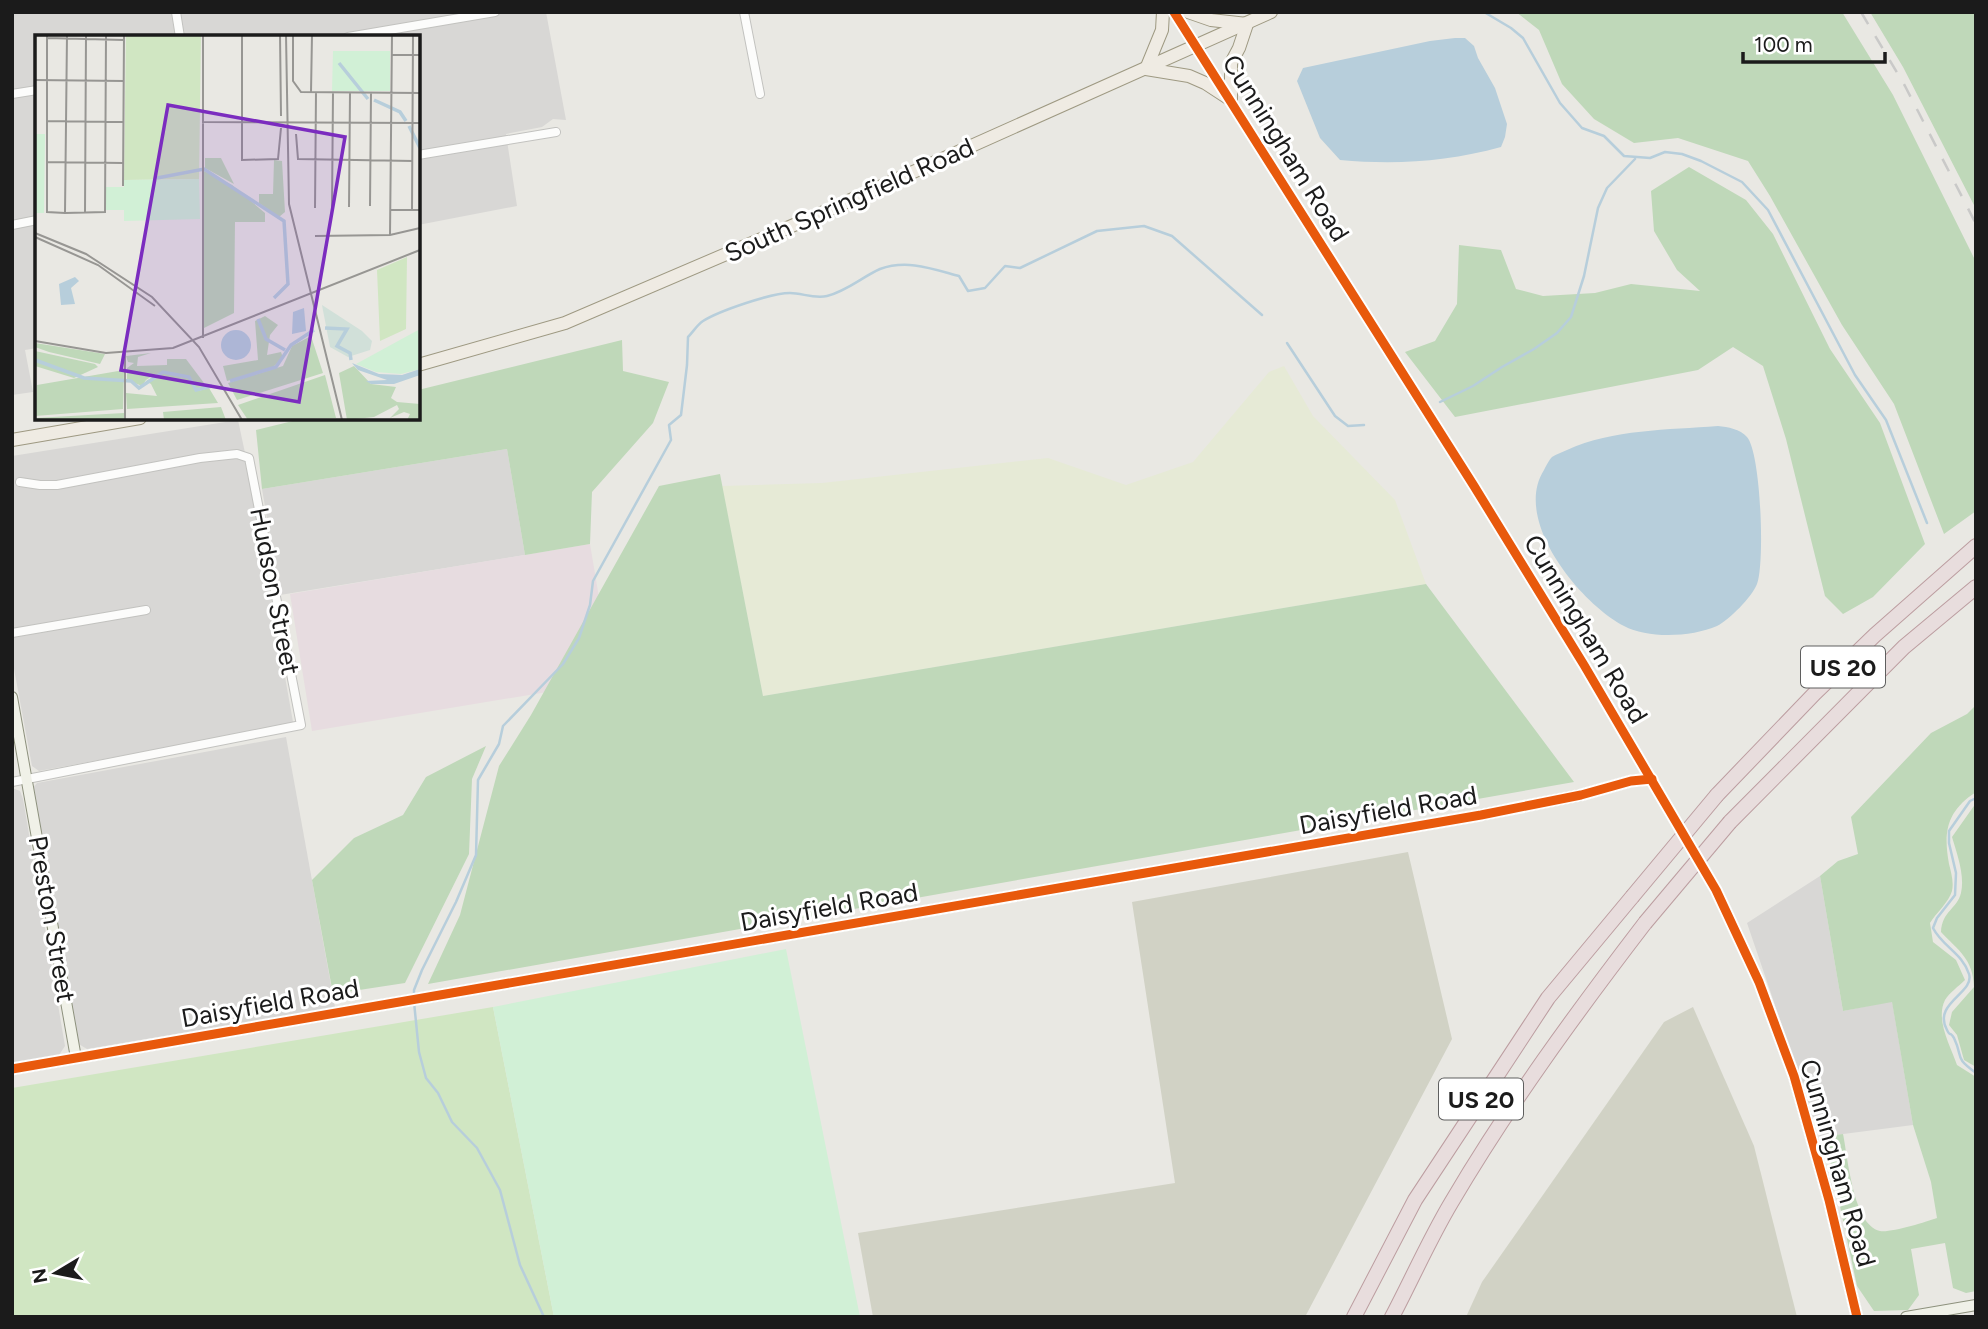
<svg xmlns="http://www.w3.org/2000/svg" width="1988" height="1329" font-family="Figtree,sans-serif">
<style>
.residential{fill:#d8d7d5}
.industrial{fill:#e7dce0}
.construction{fill:#d1d2c5}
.farmland{fill:#e6ead6}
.grass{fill:#d0e6c2}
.forest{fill:#bfd8b9}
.park{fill:#d1f0d6}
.water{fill:#b7cedb}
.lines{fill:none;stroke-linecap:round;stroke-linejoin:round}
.stream{stroke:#b7cedb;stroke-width:2.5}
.street-casing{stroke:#c2c2bf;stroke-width:10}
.secondary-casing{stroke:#8d917d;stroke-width:12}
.primary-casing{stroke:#9e9982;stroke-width:14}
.highway-casing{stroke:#bc9da0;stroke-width:16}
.street{stroke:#fcfcfb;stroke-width:8}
.secondary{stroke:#f0f1e8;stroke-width:10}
.primary{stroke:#efebe3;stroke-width:12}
.highway{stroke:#e8dddd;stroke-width:14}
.rail{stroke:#c9c9c8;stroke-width:2.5;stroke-dasharray:14 14;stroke-linecap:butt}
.highway-bridge-casing{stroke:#bc9da0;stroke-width:16;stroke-linecap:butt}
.highway-bridge{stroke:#e8dddd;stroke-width:14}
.cycleway-casing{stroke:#fff;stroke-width:13}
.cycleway{stroke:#e8590c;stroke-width:9}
.labels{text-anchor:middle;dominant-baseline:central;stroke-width:6;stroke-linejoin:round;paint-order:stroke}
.shield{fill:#fff;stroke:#5f5f5f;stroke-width:2}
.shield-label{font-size:24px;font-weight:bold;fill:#1b1b1b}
.street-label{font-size:26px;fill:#1b1b1b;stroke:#fff}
.inset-river{fill:none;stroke:#b7cedb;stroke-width:3.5}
.inset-road{fill:none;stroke:#979693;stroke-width:2}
.view{fill:#7b2cbf;fill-opacity:0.15;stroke:#7b2cbf;stroke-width:3.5}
.inset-edge{fill:none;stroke:#1b1b1b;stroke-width:3.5}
</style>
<rect width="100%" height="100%" fill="#e9e8e3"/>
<!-- residential -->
<g class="residential">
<polygon points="12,12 546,12 566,120 553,119 542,127 506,134 517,206 418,225 418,37 37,37 37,348 25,350 33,392 12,395"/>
<polygon points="238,420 248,467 293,722 289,725 39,771 32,766 12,658 12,456"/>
<polygon points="507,449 525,555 280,595 262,489"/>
<polygon points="286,737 335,1007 87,1049 77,1043 32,789 37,783"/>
<polygon points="12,788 20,791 23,799 65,1046 59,1055 12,1063"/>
<polygon points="1820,876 1843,1011 1892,1001 1913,1125 1820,1137 1747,923"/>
</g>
<!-- industrial -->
<polygon class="industrial" points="590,544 613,681 312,731 290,594"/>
<!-- construction -->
<g class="construction">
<polygon points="1408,852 1452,1039 1305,1317 873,1317 858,1233 1175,1183 1132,902"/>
<polygon points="1693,1007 1754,1146 1797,1317 1466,1317 1482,1282 1664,1022"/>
</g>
<!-- farmland -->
<polygon class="farmland" points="1284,366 1313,416 1395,500 1426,584 763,696 722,486 822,483 1048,458 1126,485 1193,462 1269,372"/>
<!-- grass -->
<polygon class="grass" points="493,1007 554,1317 12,1317 12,1088"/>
<!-- forest -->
<g class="forest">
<polygon points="1516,12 1842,12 1893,95 1976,262 1976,511 1944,534 1894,404 1842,325 1770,196 1748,161 1678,138 1634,143 1594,119 1562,84 1539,30"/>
<polygon points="1870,12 1976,12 1976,209 1903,67"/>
<polygon points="1689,167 1746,200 1773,234 1830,349 1880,423 1925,544 1873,597 1843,614 1825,596 1786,439 1763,366 1733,347 1698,370 1455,417 1405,352 1435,341 1457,304 1459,245 1501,250 1516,289 1543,296 1595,293 1631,284 1700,291 1677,270 1654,231 1651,191"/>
<polygon points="622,340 623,371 669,382 653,423 592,492 590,544 525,555 507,449 262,489 256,430 305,418 418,418 418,390"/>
<polygon points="720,474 763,696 1426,584 1574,782 428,984 460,915 499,766 531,715 659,486"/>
<path d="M1976 705V792C1947 811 1943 831 1949 864 1951 872 1954 882 1952 891 1949 902 1936 913 1930 923L1933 942 1956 960 1965 980C1959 986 1949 993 1945 1000 1935 1020 1951 1047 1957 1065L1976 1077V1291L1966 1293 1953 1288 1945 1243 1911 1249 1919 1295 1908 1310 1874 1311 1857 1286 1825 1136 1843 1134C1848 1158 1853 1225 1880 1231 1890 1233 1926 1222 1937 1218L1931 1182 1913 1125 1892 1002 1843 1011 1820 876 1838 861 1858 854 1851 817 1931 733 1967 714Z"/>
<polygon points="486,746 472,779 469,854 405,983 333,994 312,880 354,838 403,815 426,777"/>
<path d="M1976 803V1067L1964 1060 1957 1035 1949 1025 1952 1012 1974 987C1973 959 1959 951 1941 932 1942 911 1957 909 1961 893 1965 875 1957 854 1952 837Z"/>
</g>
<!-- park -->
<polygon class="park" points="786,949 860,1317 554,1317 493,1007"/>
<!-- water -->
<g class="water">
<path d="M1455 38H1465L1474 46 1478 58 1495 88 1507 124 1505 137 1501 147C1447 162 1395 165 1340 160L1320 138 1297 81 1303 68 1430 41Z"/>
<path d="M1718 426C1728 427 1740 429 1747 437 1761 453 1765 564 1757 584 1752 597 1729 620 1717 626 1692 637 1648 639 1624 626 1580 603 1512 520 1544 470 1546 466 1549 460 1552 457 1556 454 1563 452 1567 450 1613 429 1668 430 1718 426Z"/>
</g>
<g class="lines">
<!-- stream -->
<g class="stream">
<polyline points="1484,12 1511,28 1523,38 1560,103 1582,128 1604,136 1624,156 1650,158 1665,152 1682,154 1701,161 1742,182 1768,210 1855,375 1886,420 1927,523"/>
<polyline points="1287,343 1335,416 1348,426 1364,425"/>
<polyline points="1440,402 1473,386 1502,367 1534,349 1557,333 1571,317 1584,276 1598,208 1607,188 1635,159"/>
<path d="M1976 798 1970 801 1949 831V843L1956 873 1955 895 1937 918 1933 928C1942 946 1963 954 1969 974 1975 993 1932 1003 1947 1030 1951 1038 1949 1030 1954 1038 1964 1059 1953 1056 1976 1073"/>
<path d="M414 996V990L422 970 456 902 476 855 478 780 499 744 503 726 563 664 579 638 590 605 593 581 671 440 669 425 681 415 687 365 688 337C693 332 697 325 703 321 719 311 771 293 790 293 802 293 814 299 827 296 847 291 862 277 880 269 907 259 933 269 959 276L968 291 985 288 1005 266 1020 268 1097 231 1144 226 1172 236 1262 315"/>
<polyline points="414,1002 419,1052 426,1078 438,1093 452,1122 477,1148 500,1190 520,1265 544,1317"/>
</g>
<defs>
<g id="street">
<polyline points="176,12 180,37"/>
<polyline points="744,12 760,94"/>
<polyline points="348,37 495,12"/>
<polyline points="12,94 37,90"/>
<polyline points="418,155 556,132"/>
<polyline points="12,225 37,220"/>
<polyline points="12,633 146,610"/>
<polyline points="12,782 301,725 249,458 237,454 200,458 57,485 40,485 20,482"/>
</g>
<g id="secondary">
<polyline points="1174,12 1474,486 1584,665 1716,890 1759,982 1794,1076 1829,1200 1857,1317"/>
<polyline points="12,697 76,1058"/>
<polyline points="12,1069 1481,815 1581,795 1631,781 1652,779"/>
<polyline points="1906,1317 1976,1305"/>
</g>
<g id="primary">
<polyline points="1188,12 1211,20 1247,24 1239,48 1231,63 1231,100"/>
<polyline points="1146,69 1189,76 1205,83 1231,100"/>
<polyline points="1146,69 1162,30 1163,12"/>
<polyline points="418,365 565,323 808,219 1271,12"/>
<polyline points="12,440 140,418"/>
</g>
<g id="highway">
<polyline points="1717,795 1815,693 1875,635 1976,546"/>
<polyline points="1730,822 1904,647 1976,587"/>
<polyline points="1354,1317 1415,1200 1548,998 1632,897"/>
<path d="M1392 1317C1412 1279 1429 1240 1451 1203 1508 1106 1576 1013 1645 923"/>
</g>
</defs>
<!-- street casing -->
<use href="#street" class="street-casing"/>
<!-- secondary casing -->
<use href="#secondary" class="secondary-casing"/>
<!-- primary casing -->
<use href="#primary" class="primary-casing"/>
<!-- highway casing -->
<use href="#highway" class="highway-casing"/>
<!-- street -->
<use href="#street" class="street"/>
<!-- secondary -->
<use href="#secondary" class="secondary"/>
<!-- primary -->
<use href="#primary" class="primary"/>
<!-- highway -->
<use href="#highway" class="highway"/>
<!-- rail -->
<polyline class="rail" points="1861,12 1905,86 1976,224"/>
<defs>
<g id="highway-bridge">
<polyline points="1632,897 1717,795"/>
<polyline points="1645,923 1730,822"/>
</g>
</defs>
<!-- highway-bridge casing -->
<use href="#highway-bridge" class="highway-bridge-casing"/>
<!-- highway-bridge -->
<use href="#highway-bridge" class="highway-bridge"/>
<defs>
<g id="cycleway">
<polyline points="1174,12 1474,486 1584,665 1716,890 1759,982 1794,1076 1829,1200 1857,1317"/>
<polyline points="12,1069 1481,815 1581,795 1631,781 1652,779"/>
</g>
</defs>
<!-- cycleway casing -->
<use href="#cycleway" class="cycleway-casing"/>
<!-- cycleway -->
<use href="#cycleway" class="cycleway"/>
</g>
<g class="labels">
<!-- shield labels -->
<g class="shield">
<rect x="1801" y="646.5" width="84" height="41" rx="5"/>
<rect x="1439" y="1078.5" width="84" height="41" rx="5"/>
</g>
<g class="shield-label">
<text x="1843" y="667">US 20</text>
<text x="1481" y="1099">US 20</text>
</g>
<!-- street labels -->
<g class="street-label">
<text transform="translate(1286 148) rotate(58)">Cunningham Road</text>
<text transform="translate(849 200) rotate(-24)">South Springfield Road</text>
<text transform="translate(275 591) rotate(79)">Hudson Street</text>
<text transform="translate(1586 629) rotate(59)">Cunningham Road</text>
<text transform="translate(1388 810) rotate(-10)">Daisyfield Road</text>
<text transform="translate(829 907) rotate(-10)">Daisyfield Road</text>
<text transform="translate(52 919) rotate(80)">Preston Street</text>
<text transform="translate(270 1003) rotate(-10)">Daisyfield Road</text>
<text transform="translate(1838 1163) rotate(74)">Cunningham Road</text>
</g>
</g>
<!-- overview -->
<g transform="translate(35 35)">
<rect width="385" height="385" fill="#e9e8e3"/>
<path d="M91 0H166L164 144 89 145ZM372 222 371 294 345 306 342 235Z" fill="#d0e6c2"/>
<path d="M170 123H186L199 149 170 133ZM239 125 247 126 250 177 244 182 224 168V159H238ZM169 136 197 150 230 178V187H200L199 278 169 293ZM230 281 243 290 235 300 232 320 246 317 248 323 237 333 192 346 188 331 223 325 220 286ZM276 301 288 338 202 365 193 348 248 331 257 311ZM0 308 70 319 65 329 14 317 0 312ZM0 316 60 329 63 332 39 343 0 331ZM116 318 103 322 102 331 132 330V324H151L172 352 163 356 174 353 183 368 92 374 91 358 122 361 116 349 120 344 116 349 111 346 127 337 117 341 111 345 107 351 92 345V333L99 328 93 327 91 321ZM319 331 336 349 361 352 356 363 362 367 385 369V385H372L375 379 369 377 355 383 364 374 362 370 339 382 312 385 304 338ZM89 335 88 374 0 381 2 350ZM290 340 301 383 213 385 203 370ZM186 372 191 385H129L128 377ZM89 378V385H0V383Z" fill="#bfd8b9"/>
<path d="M287 270 327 296 337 306 335 315 313 322 295 312Z" fill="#d1e0d9"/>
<path d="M298 16H355V56H297ZM0 99H10L9 178H0ZM164 144 165 184 89 186V175H71V152H89V145ZM385 294V334L366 339 341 337 321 329Z" fill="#d1f0d6"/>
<path d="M40 242 44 246 36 253 40 269 26 270 24 249ZM269 273 271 296 257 299 258 277ZM186 310a15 15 0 1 1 30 0a15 15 0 1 1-30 0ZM317 328 344 339 367 340 385 334V340L359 349H336L331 346 352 345 323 335Z" fill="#b7cedb"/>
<path class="inset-river" d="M304 28 333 64M339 65 365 77 371 86M374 91 385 113M122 143 169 134 249 186 253 249 239 263M223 284 231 304 250 315M290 293 312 294 302 311 315 318 316 325M0 325 49 343 96 346 104 353 128 337 154 342 161 355 177 351M195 346 241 332 256 310 279 295"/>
<path class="inset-road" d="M12 0V177L30 178 70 177 71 0M207 0V125L243 124 246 93M245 0 246 81M251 0 254 169 307 385M258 0V46L266 57 385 58M12 3 89 5M357 20H385M0 45 89 46M276 57 277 0M12 86 89 87M167 87 385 88M261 99 263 124 378 126M12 127 88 128M88 151 89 0M335 171 336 58M297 172 298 58M314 172 315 58M280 173 281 57M356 175H385M377 175 378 0M30 177 32 0M50 177 51 0M0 198 51 219 117 262 164 312 207 385M355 200 357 0M280 201 355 200 385 193M0 202 63 230 120 271M168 303V0M0 306 71 318 138 313 385 215M90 385V318"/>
<path class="view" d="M133 70 310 102 264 367 86 335Z"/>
<rect width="385" height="385" class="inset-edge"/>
</g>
<!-- border -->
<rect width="1988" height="1329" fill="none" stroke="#1b1b1b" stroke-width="28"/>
<!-- north arrow -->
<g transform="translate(56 1273) rotate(260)" stroke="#ffffff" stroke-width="5" paint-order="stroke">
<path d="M0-5L12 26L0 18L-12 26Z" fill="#1b1b1b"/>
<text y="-10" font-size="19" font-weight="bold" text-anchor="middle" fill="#1b1b1b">N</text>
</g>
<!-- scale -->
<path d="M1743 52v10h142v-10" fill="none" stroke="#1b1b1b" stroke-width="3.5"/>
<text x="1754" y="52" font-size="21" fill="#1b1b1b" stroke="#ffffff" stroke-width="5" paint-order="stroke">100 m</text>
</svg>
